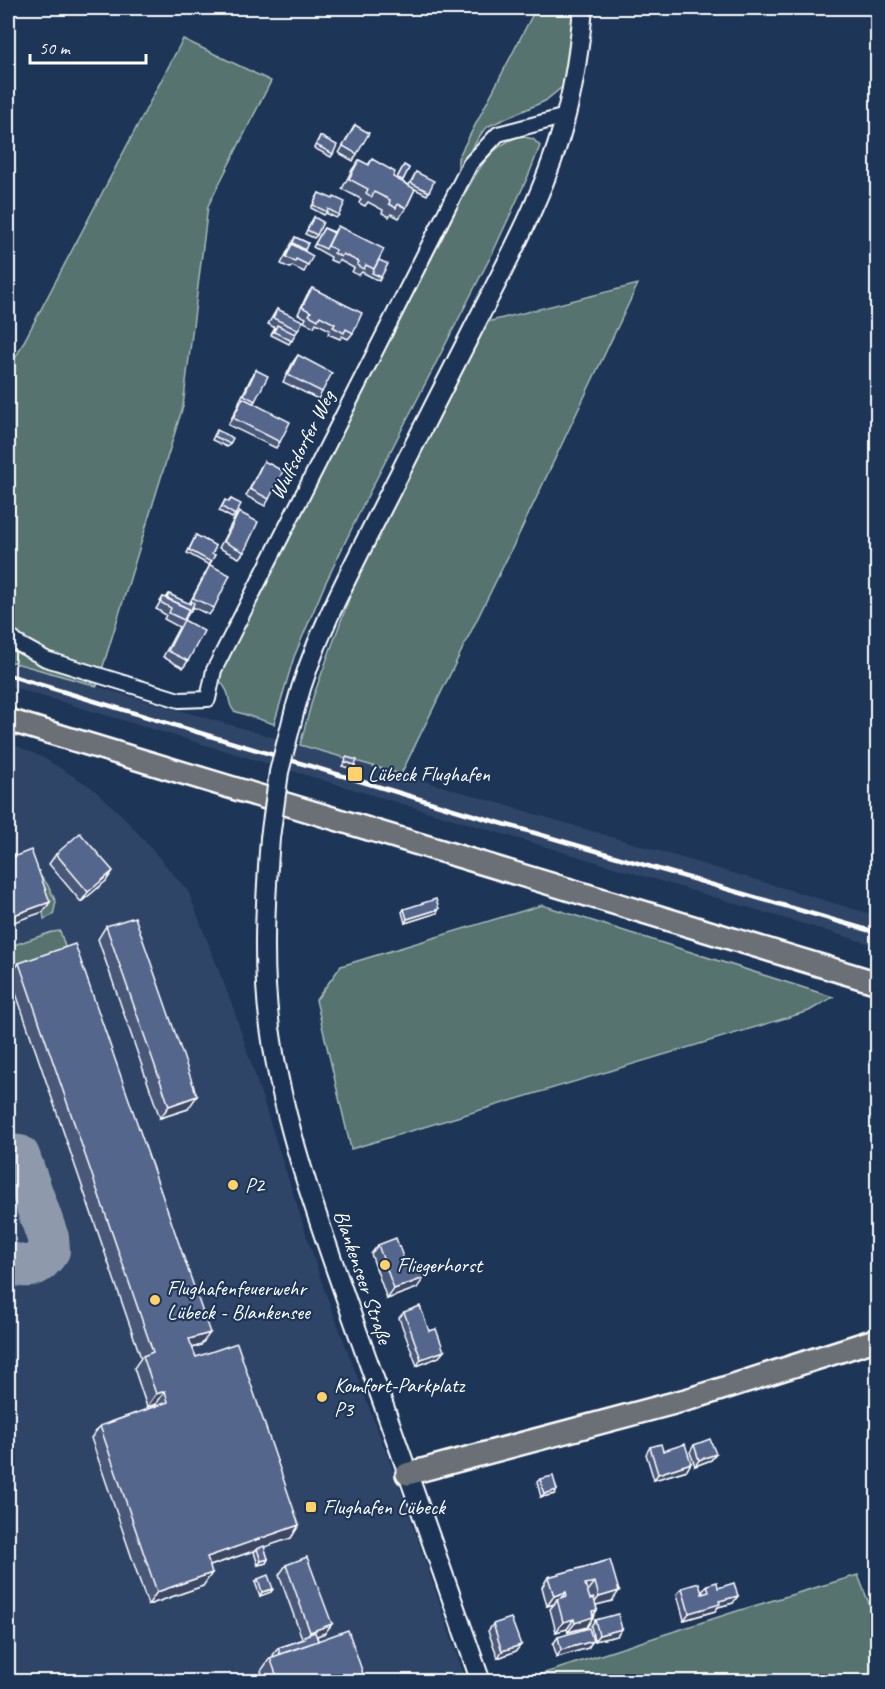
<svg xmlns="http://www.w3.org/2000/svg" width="885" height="1689" font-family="Caveat,sans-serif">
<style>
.built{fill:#2e4467}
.green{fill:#567370;stroke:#aab9b8;stroke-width:1.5}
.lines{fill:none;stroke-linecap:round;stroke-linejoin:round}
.taxiway{stroke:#8e9aab;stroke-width:42}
.street-casing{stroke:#fff;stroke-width:18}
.secondary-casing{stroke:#fff;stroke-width:22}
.primary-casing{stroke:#fff;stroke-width:26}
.street{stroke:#1d3557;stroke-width:14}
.secondary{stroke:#1d3557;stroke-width:18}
.primary{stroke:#6b7074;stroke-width:21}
.rail{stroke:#fff;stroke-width:4.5}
.secondary-bridge-casing{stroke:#fff;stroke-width:22;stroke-linecap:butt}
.secondary-bridge{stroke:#1d3557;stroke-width:18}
.wall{fill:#485879;stroke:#fff;stroke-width:1.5}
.shaded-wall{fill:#3b4763;stroke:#fff;stroke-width:1.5}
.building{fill:#54668d;stroke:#fff;stroke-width:1.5}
.poi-dot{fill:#ffd166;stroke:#1d3557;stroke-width:2}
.labels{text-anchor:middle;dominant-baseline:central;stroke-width:4.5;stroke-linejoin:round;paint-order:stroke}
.street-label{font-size:21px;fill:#fff;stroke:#1d3557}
.poi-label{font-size:21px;fill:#fff;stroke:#1d3557;text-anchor:start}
</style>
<rect width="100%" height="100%" fill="#1d3557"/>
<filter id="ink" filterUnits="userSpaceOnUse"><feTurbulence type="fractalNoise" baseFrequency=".0167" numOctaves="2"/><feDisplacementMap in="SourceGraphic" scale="12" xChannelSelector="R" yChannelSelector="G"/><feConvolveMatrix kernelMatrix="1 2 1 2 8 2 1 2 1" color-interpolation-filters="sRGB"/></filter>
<g filter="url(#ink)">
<!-- built -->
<g class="built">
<polygon points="8,661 401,774 877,916 877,946 8,686"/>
<polygon points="8,742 42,757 91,787 123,816 188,891 233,1007 323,1286 405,1502 466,1681 8,1681"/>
</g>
<!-- green -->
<g class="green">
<polygon points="536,8 577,8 567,83 545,101 489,126 483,131 458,170 458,158"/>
<polygon points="183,39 271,81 208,206 183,406 97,686 8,661 8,372"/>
<path d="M520 136 533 139 540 146 529 174 494 250 364 503 325 584 294 657 274 724 234 711C227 704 231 696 225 688 222 682 219 682 218 676L465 193C481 166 488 148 520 136Z"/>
<polygon points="638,284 522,528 401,774 300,745 313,697 357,577 487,322"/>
<polygon points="8,854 26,859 47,884 56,902 53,915 44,919 43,912 8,866"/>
<polygon points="542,905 833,997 809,1011 351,1149 316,1000 341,966"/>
<polygon points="60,931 68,956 8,976 8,947 52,932"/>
<polygon points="858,1575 877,1624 877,1681 520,1681 737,1611"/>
</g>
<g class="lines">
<!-- taxiway -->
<path class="taxiway" d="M8 1155 19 1156 48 1238 49 1250C35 1269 30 1269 8 1262"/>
<defs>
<polyline id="street" points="8,634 17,643 46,659 179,700 208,699 214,670 470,164 498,134 566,116"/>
<g id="secondary">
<path d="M295 709C312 645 343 585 373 526 406 461 439 396 472 331 506 264 548 188 566 115 575 80 580 43 583 8"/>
<path d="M270 838C265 906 261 974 272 1041 286 1134 322 1230 353 1319 396 1440 439 1560 481 1682"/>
</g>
<g id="primary">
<polyline points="8,720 878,983"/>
<polyline points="407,1474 693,1398 878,1339"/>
</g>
</defs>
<!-- street casing -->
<use href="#street" class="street-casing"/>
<!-- secondary casing -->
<use href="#secondary" class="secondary-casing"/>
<!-- primary casing -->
<use href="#primary" class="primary-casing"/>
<!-- street -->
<use href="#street" class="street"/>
<!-- secondary -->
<use href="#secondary" class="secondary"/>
<!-- primary -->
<use href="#primary" class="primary"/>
<!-- rail -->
<polyline class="rail" points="8,675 466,813 878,933"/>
<defs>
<polyline id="secondary-bridge" points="270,838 279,772 295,709"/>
</defs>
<!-- secondary-bridge casing -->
<use href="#secondary-bridge" class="secondary-bridge-casing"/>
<!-- secondary-bridge -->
<use href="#secondary-bridge" class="secondary-bridge"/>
</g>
<!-- wall -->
<g class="wall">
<polygon points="355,125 357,154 353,161 339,153"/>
<polygon points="320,136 333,154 331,157 314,148"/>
<polygon points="372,159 393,177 396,179 404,165 409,168 402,182 409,185 416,172 429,192 427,195 415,189 406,208 399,218 391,214 389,217 382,213 383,210 368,202 365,206 359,203 361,199 342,189 352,170 359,160 368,165"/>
<polygon points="319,193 339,215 336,218 326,213 324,215 311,208"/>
<polygon points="314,217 317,235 314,238 305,234"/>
<polygon points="338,226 379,260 381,277 379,281 362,272 359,275 356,274 352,272 354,268 339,260 337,263 330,260 331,257 313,247 324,228 334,232"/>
<polygon points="295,237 308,243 304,251 308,265 304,272 292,266 290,268 281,264"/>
<polygon points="312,288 353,333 348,339 342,336 340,339 328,334 330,330 316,323 314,327 304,322 306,318 298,314 307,295"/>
<polygon points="277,309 298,330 289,344 271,335 275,328 268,324"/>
<polygon points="298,355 322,392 318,399 283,382 293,362"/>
<polygon points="256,370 255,401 253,403 280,442 276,448 228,425 240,402 239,402 252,376"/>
<polygon points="217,430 230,444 227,447 212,440"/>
<polygon points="264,461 269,499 265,506 246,496 260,468"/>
<polygon points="231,499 235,515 232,518 219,511 225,500 228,502"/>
<polygon points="239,512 244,552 239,558 219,548 234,519"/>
<polygon points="196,535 212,554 215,555 209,565 187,553"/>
<polygon points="210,565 214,608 209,615 193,607 187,616 186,615 184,620 188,661 183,668 163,657 179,627 164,619 166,615 156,609 163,597 166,598 169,594 189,604 206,572"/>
<polygon points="56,854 106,881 81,902 49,864"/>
<polygon points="404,909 437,913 405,923 402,912"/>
<polygon points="106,926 188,1109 160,1118 98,939"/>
<polygon points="19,963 201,1345 192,1348 196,1357 299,1525 291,1538 264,1547 268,1559 266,1563 258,1565 254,1552 256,1550 210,1566 203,1586 148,1605 91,1438 100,1426 156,1406 156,1404 147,1407 134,1368 141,1358 10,976"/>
<polygon points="378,1245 407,1268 417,1288 387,1299 371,1254"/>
<polygon points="404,1312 429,1331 444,1351 439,1357 417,1366 399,1318"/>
<polygon points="694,1445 716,1454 711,1460 695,1466 690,1452"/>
<polygon points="650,1447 691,1463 687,1470 654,1480 646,1454"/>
<polygon points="540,1479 555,1494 541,1497 537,1482"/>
<polygon points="610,1560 612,1601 596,1605 597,1610 587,1627 568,1632 567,1629 556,1632 550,1609 554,1604 547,1606 542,1587 548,1577"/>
<polygon points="286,1565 325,1633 317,1636 318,1641 366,1682 265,1682 261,1671 270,1658 274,1657 273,1655 278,1648 301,1640 302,1638 279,1575"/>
<polygon points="258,1579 273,1589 271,1592 260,1596 255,1582"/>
<polygon points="707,1585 718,1588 733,1603 718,1607 715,1611 684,1620 677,1594 682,1588 703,1593 702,1592"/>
<polygon points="595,1620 622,1629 617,1636 594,1641 591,1626"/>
<polygon points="493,1624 516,1651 498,1658 488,1631"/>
<polygon points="558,1637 588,1648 557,1657 553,1644"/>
</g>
<!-- shaded-wall -->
<g class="shaded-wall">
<polygon points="345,762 355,765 353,769 342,766"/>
<polygon points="113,871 106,881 81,902 88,892"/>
<polygon points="50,902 43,912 8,924 8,917"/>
<polygon points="439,909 437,913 405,923 407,919"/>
<polygon points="197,1096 188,1109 160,1118 169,1106"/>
<polygon points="424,1278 417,1288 387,1299 394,1289"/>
<polygon points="210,1333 201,1345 180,1352 189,1339"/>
<polygon points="444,1351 439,1357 417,1366 421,1359"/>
<polygon points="165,1391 156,1404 147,1407 156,1394"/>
<polygon points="716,1454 711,1460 695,1466 699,1460"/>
<polygon points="691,1463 687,1470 654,1480 658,1474"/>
<polygon points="557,1490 555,1494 541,1497 544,1494"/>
<polygon points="299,1525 291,1538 198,1570 207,1557"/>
<polygon points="268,1559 266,1563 258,1565 261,1561"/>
<polygon points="212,1573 203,1586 148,1605 157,1592"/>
<polygon points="595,1582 588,1591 579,1594 585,1584"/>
<polygon points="273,1589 271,1592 260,1596 262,1592"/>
<polygon points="619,1591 612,1601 592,1606 599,1597"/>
<polygon points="566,1592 560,1602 557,1599 554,1604 547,1606 554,1596"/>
<polygon points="738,1596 733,1603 718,1607 715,1611 684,1620 689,1613 719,1601"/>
<polygon points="597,1610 591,1618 593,1617 587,1627 568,1632 575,1623 592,1611"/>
<polygon points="574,1619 567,1629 556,1632 563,1622"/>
<polygon points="332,1624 325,1633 303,1641 310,1632"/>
<polygon points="622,1629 617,1636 594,1641 599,1635"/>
<polygon points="593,1641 588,1648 557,1657 561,1650"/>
<polygon points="521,1645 516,1651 498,1658 502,1651"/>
</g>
<!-- building -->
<g class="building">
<polygon points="355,125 369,133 357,154 343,146"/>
<polygon points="320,136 337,145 333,154 316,145"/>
<polygon points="372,159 395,172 393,177 415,189 406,208 398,204 396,208 389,204 390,200 374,192 372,197 366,193 368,189 349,179 359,160 369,165"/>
<polygon points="404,165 409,168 403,180 397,178"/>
<polygon points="416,172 434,181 429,192 411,183"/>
<polygon points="319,193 333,199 334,197 345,202 339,215 328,209 327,212 313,205"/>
<polygon points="314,217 323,222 317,235 307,230"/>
<polygon points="338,226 384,249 374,269 366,265 364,269 360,267 357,265 359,262 343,254 341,257 338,255 334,253 336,250 328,246"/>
<polygon points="324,228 334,233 326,249 315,244"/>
<polygon points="295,237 308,243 305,250 293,243"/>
<polygon points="292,244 313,256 308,265 296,259 295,262 286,257"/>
<polygon points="379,260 388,264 381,277 372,273"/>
<polygon points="312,288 362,313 353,333 346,329 344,333 333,327 335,324 320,316 318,320 309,315 311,312 302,307"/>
<polygon points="277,309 303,321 298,330 273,318"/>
<polygon points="277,325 295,334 292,341 274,332"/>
<polygon points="298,355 332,373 322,392 288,375"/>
<polygon points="256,370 268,376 255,401 244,395"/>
<polygon points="243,398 290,422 280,442 233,418"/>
<polygon points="217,430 233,438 230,444 214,436"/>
<polygon points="264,461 283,471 269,499 250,489"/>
<polygon points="231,499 241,504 235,515 222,507 225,500 229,502"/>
<polygon points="239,512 258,522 244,552 224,542"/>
<polygon points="196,535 216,546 212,554 215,555 211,562 189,550"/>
<polygon points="210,565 230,575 214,608 193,598"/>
<polygon points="169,594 190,604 191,601 194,603 190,612 188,611 189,609 167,598"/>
<polygon points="163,597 189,609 184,620 169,613 171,608 160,602"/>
<polygon points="184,620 204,631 188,661 168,651"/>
<polygon points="346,757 357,760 355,765 345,762"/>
<polygon points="80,833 113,871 88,892 56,854"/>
<polygon points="31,850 50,902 8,917 8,859"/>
<polygon points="436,899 439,909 407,919 404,909"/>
<polygon points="135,917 197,1096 169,1106 106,926"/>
<polygon points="75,944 210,1333 189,1339 196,1357 237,1343 299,1525 207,1557 212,1573 157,1592 100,1426 168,1402 165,1391 156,1394 143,1356 153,1352 19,963"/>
<polygon points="396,1238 407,1268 419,1264 424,1278 394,1289 378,1245"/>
<polygon points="420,1306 429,1331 436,1329 444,1351 421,1359 404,1312"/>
<polygon points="710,1439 716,1454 699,1460 694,1445"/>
<polygon points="661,1444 663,1451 685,1444 691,1463 658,1474 650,1447"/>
<polygon points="553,1476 557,1490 544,1494 540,1479"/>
<polygon points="264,1546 268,1559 261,1561 257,1549"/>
<polygon points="307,1557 332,1624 310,1632 286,1565"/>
<polygon points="610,1560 619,1591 599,1597 595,1582 585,1584 590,1599 594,1598 597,1610 592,1611 593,1617 575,1623 574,1619 563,1622 557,1599 567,1596 566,1592 554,1596 548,1577"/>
<polygon points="268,1575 273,1589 262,1592 258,1579"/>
<polygon points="717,1582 718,1588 734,1583 738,1596 719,1601 720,1604 689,1613 682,1588 699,1583 702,1594 709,1592 707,1585"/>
<polygon points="618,1614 622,1629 599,1635 595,1620"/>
<polygon points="511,1618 521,1645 502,1651 493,1624"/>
<polygon points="589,1628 593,1641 561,1650 558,1637"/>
<polygon points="348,1630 366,1682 279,1682 270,1658"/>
<polygon points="315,1632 318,1641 280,1654 278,1648 305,1639 304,1636"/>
</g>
</g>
<!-- markers -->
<g class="poi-dot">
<rect x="347" y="766" width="16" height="16" rx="3"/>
<circle cx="233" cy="1185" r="6"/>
<circle cx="385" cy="1265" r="6"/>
<circle cx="155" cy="1300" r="6"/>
<circle cx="322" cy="1397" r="6"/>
<rect x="305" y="1501" width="12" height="12" rx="3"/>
</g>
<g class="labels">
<!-- street labels -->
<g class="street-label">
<text transform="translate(302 445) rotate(-63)">Wulfsdorfer Weg</text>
<text transform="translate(363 1277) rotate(71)">Blankenseer Straße</text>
</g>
<!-- poi labels -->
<g class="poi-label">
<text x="368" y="774">Lübeck Flughafen</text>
<text x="245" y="1185">P2</text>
<text x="397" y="1265">Fliegerhorst</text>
<text x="167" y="1288">Flughafenfeuerwehr<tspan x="167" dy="24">Lübeck - Blankensee</tspan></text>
<text x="334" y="1385">Komfort-Parkplatz<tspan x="334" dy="24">P3</tspan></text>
<text x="323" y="1507">Flughafen Lübeck</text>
</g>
</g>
<!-- margin -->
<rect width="885" height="1689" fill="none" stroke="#1d3557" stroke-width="30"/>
<rect x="15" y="15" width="855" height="1659" fill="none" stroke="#fff" stroke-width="2" filter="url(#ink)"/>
<!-- scale -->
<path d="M30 54v9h116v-9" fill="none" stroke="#ffffff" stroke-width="3"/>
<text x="39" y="54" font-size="18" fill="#ffffff" stroke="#1d3557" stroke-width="4.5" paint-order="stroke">50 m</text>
</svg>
